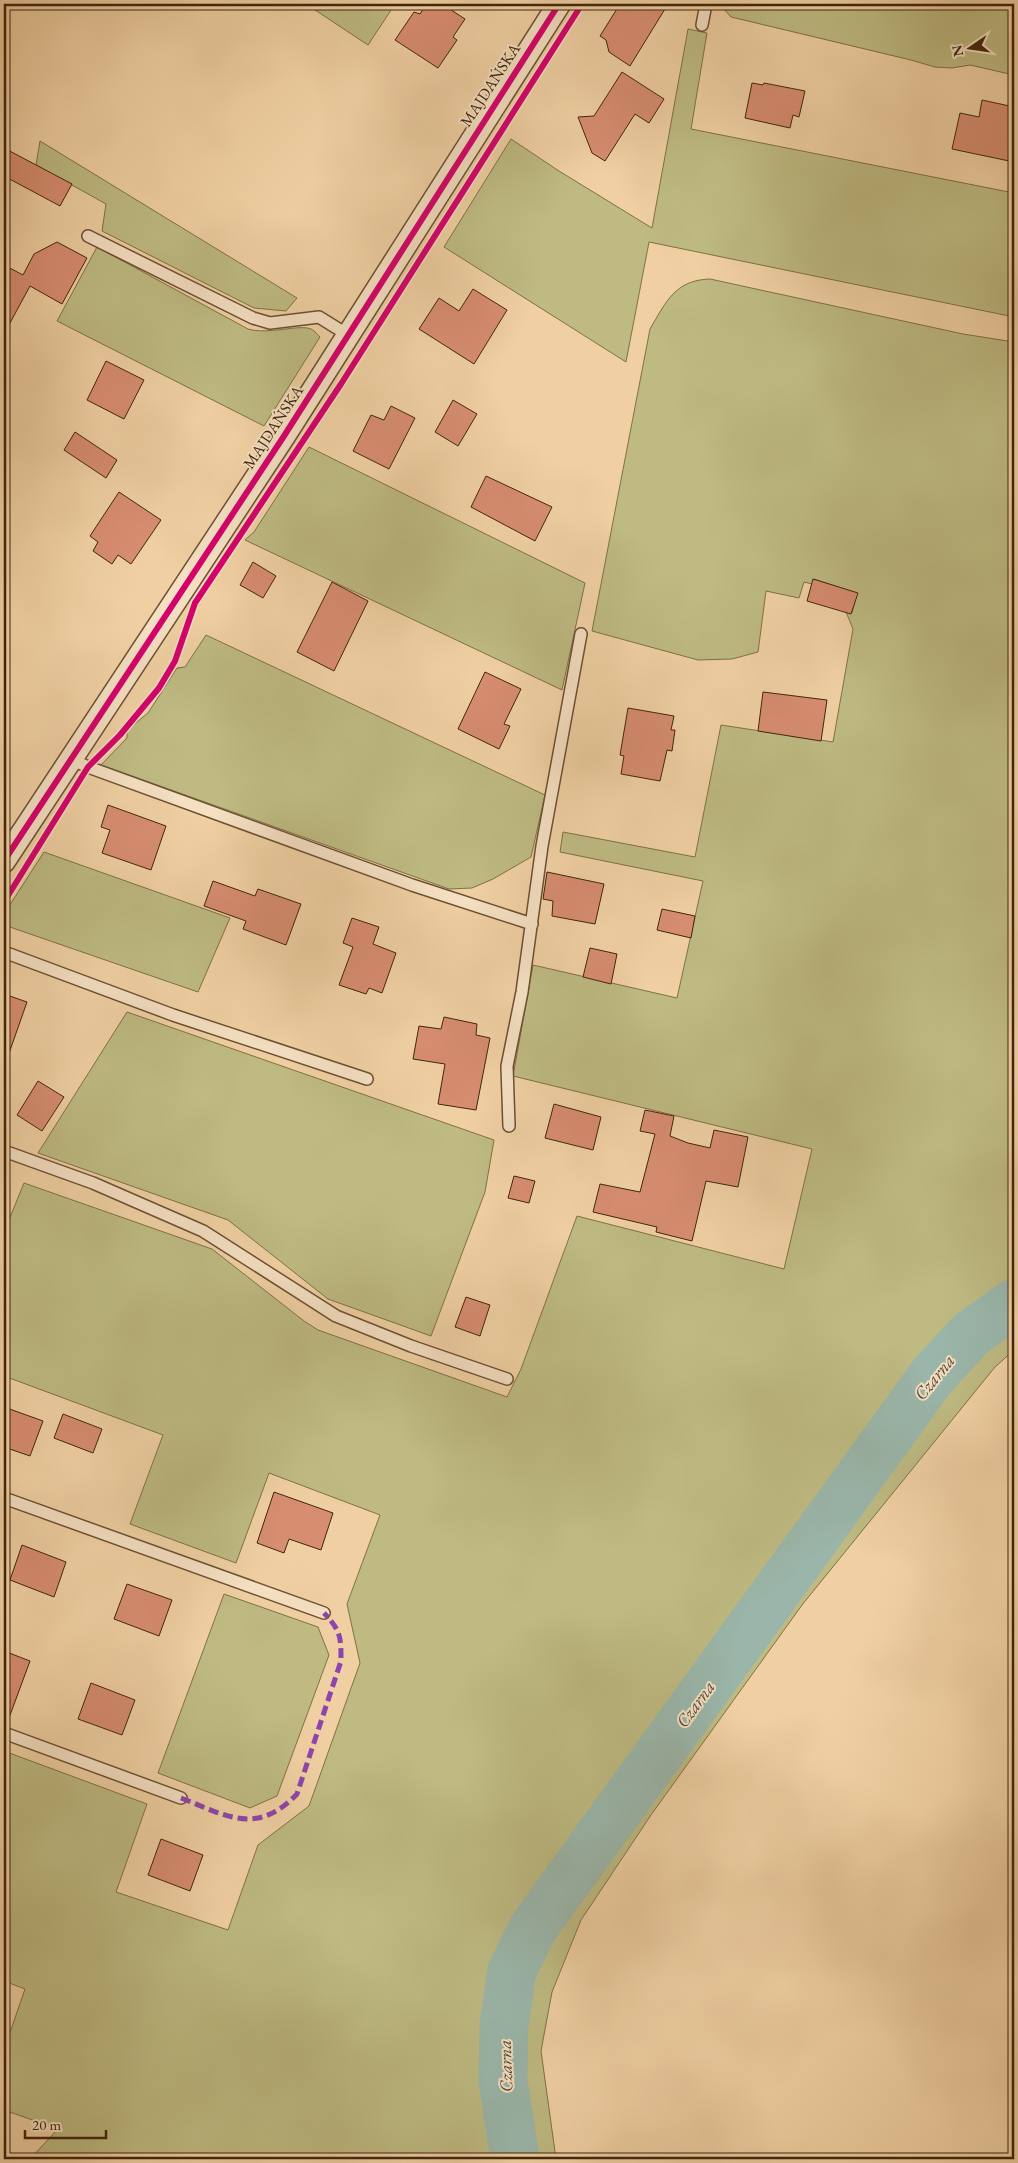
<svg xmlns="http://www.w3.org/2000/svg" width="1018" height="2163" font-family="'EB Garamond',serif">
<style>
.green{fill:#beba82;stroke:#7f7047}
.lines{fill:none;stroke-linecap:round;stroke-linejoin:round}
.river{stroke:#9ab6aa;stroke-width:49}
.building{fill:#d78d70;stroke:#40250c}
.service-casing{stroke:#6c5032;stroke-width:14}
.minor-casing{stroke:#6c5032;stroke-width:25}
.service{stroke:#f5e0c3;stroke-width:11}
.minor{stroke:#f5e0c3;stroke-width:22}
.quiet{stroke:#8e44ad;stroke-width:5;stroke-dasharray:10 5;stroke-linecap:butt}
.cycleway-casing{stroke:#f5e0c3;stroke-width:9}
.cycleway{stroke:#d6006c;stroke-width:6}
.labels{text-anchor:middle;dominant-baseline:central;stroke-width:4;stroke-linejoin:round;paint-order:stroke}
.street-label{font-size:16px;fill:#40250c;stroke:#f5e0c3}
.water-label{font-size:18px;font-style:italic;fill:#564934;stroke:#f5e0c3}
</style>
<rect width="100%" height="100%" fill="#f0d0a3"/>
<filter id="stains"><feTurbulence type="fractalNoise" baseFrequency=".004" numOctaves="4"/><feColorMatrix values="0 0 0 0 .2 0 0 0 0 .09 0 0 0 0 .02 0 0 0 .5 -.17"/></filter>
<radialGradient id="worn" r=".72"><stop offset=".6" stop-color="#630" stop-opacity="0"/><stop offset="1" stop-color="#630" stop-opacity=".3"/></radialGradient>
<!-- green -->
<g class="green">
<polygon points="306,4 395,4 368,45"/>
<polygon points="719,4 1014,4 1014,75 970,65 952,68 935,67 911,60 731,17"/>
<polygon points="688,29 707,33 691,129 1014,193 1014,317 649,242 626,362 444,247 511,139 559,171 652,228"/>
<polygon points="40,141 297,298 286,311 254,308 102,231 106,204 36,165"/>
<path d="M97 247 248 329C268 335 299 324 311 329 315 331 317 334 320 337L264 426 57 321Z"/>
<path d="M710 279 963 334 1014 342V1350L995 1367 802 1605 651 1815 581 1920 552 1992 541 2051 556 2159H30L58 2129 4 2110V2050L25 1989 4 1981V1751L147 1804 116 1892 228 1930 258 1845 309 1806 360 1663 347 1604 380 1515 269 1473 236 1563 130 1524 163 1435 4 1376V1232L24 1183 212 1249 304 1321 318 1330 507 1397 521 1369 577 1216 784 1269 812 1149 513 1076 533 965 677 998 703 881 560 852 563 832 695 857 721 725 833 742 853 629 846 612 852 613 857 593 814 579 812 584 804 582 799 598 766 591 758 652 732 659 698 660 592 631 650 329C666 302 675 280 710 279Z"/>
<polygon points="309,447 585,583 562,690 245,540 254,532"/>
<polygon points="206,635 545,795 531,857 493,879 472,888 449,889 101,765 127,738 127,730 148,713 177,668 185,667"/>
<polygon points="44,852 230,918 198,992 4,925 4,914"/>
<polygon points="127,1012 494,1140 485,1192 431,1336 328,1299 228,1220 38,1153"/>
<polygon points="224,1594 318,1627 329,1655 277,1796 250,1808 158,1773"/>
</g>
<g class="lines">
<!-- river -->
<polyline class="river" points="515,2159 503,2081 504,2025 512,1971 533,1928 933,1375 971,1334 1014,1303"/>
</g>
<!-- building -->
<g class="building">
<polygon points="426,4 442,4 465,19 453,37 457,40 438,68 395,40 414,12 420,14"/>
<polygon points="620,4 668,4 630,66 609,52 606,40 600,36"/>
<polygon points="622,72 664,99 649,123 635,114 605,161 592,153 578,117 594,116"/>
<polygon points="752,83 763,85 764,83 805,91 799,117 793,115 790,128 745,118"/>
<polygon points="982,100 1014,107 1014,162 952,149 960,113 979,117"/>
<polygon points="4,148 72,184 60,206 4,176"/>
<polygon points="57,242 87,258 62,304 30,286 4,334 4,265 23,275 34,254"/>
<polygon points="473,289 507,310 474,364 419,329 439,298 459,311"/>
<polygon points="106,361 144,380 124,419 87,400"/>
<polygon points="453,400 477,414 458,446 435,432"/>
<polygon points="391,406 415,418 389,469 353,451 371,415 384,420"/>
<polygon points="75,432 117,460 106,478 64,450"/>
<polygon points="486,476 552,507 535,541 471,507"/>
<polygon points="119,492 161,520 131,564 118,555 112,564 93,551 98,542 90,536"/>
<polygon points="253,562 276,576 263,598 240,585"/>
<polygon points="813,579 858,593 851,614 807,601"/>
<polygon points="332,582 368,601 334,671 297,652"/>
<polygon points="485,672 521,689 504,724 510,726 499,749 458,729"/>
<polygon points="763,692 827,700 821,741 758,731"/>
<polygon points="628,708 674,716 671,730 675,730 672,751 667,750 660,781 621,774 624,756 620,755"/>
<polygon points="108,805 166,826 151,870 102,853 110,830 101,827"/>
<polygon points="547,872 604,884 595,924 552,916 553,901 543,899"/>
<polygon points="213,881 255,896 258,889 301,904 286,945 243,929 246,921 204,906"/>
<polygon points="662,909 695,916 691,938 657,930"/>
<polygon points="352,918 379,927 373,944 396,953 382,993 369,988 366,994 339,985 353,947 343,943"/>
<polygon points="590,948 617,954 611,984 583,977"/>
<polygon points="4,994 27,1002 7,1059 4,1059"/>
<polygon points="444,1017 477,1024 476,1035 490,1038 476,1110 438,1104 445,1064 413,1059 419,1026 441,1029"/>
<polygon points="38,1081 64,1097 42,1131 17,1115"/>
<polygon points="554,1104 601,1117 593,1150 545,1138"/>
<polygon points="645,1110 674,1116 670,1136 688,1143 710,1148 714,1130 748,1137 738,1187 706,1181 692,1241 656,1232 657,1227 593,1212 600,1184 640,1192 655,1134 640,1131"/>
<polygon points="514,1176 535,1181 529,1203 508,1198"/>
<polygon points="466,1297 490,1305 480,1336 455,1327"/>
<polygon points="4,1407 43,1421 30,1456 4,1447"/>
<polygon points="63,1414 102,1429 93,1453 54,1438"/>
<polygon points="274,1492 333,1513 321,1550 289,1539 284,1553 257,1543"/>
<polygon points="22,1545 66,1562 54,1597 10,1580"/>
<polygon points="127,1584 172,1600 159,1636 114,1619"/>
<polygon points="4,1651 30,1661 6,1726 4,1725"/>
<polygon points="91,1683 135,1700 122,1735 78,1719"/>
<polygon points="161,1839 203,1855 190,1891 148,1875"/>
</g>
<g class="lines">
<defs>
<g id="service">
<polyline points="702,25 706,4"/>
<polyline points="88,236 253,318 270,323 319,317 348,335"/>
<polyline points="71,759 88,767 412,885 532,924"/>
<polyline points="4,952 173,1015 367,1079"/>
<polyline points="509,1126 507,1066 522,992 542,846 581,634"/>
<polyline points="4,1151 93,1183 203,1231 336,1316 411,1346 507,1379"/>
<polyline points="4,1498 324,1613"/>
<polyline points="4,1733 181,1798"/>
</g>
<polyline id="minor" points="4,861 284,436 559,4"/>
</defs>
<!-- service casing -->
<use href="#service" class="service-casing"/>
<!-- minor casing -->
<use href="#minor" class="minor-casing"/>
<!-- service -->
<use href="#service" class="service"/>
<!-- minor -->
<use href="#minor" class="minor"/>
<!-- quiet -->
<path class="quiet" d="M181 1798C227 1816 257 1836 297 1794L341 1661C341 1637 341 1631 324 1613"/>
<defs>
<g id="cycleway">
<polyline points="4,861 284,436 559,4"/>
<polyline points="4,902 88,767 120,735 159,688 175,661 195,603 341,384 582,4"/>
</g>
</defs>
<!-- cycleway casing -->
<use href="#cycleway" class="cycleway-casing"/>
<!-- cycleway -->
<use href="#cycleway" class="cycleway"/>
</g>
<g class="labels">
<!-- street labels -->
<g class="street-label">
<text transform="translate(490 85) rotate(-57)">MAJDAŃSKA</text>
<text transform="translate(273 427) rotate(-57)">MAJDAŃSKA</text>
</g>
<!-- water labels -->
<g class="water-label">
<text transform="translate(934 1377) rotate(-51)">Czarna</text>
<text transform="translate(695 1704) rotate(-54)">Czarna</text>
<text transform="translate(505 2066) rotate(-92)">Czarna</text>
</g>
</g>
<!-- margin -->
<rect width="1018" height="2163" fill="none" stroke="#f0d0a3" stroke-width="20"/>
<rect x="5" y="5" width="1008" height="2153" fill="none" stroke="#40250c" stroke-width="2.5"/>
<rect x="10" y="10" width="998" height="2143" fill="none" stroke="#40250c"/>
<!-- north arrow -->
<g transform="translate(970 48) rotate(257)" stroke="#f5e0c3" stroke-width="4" paint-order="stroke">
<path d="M0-4L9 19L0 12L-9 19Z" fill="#40250c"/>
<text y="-8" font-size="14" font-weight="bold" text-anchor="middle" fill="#40250c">N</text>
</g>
<!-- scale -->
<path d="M25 2130v8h81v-8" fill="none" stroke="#40250c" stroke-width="2.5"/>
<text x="32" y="2130" font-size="15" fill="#40250c" stroke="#f5e0c3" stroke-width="4" paint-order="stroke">20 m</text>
<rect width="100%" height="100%" filter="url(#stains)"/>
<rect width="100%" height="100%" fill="url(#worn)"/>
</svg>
